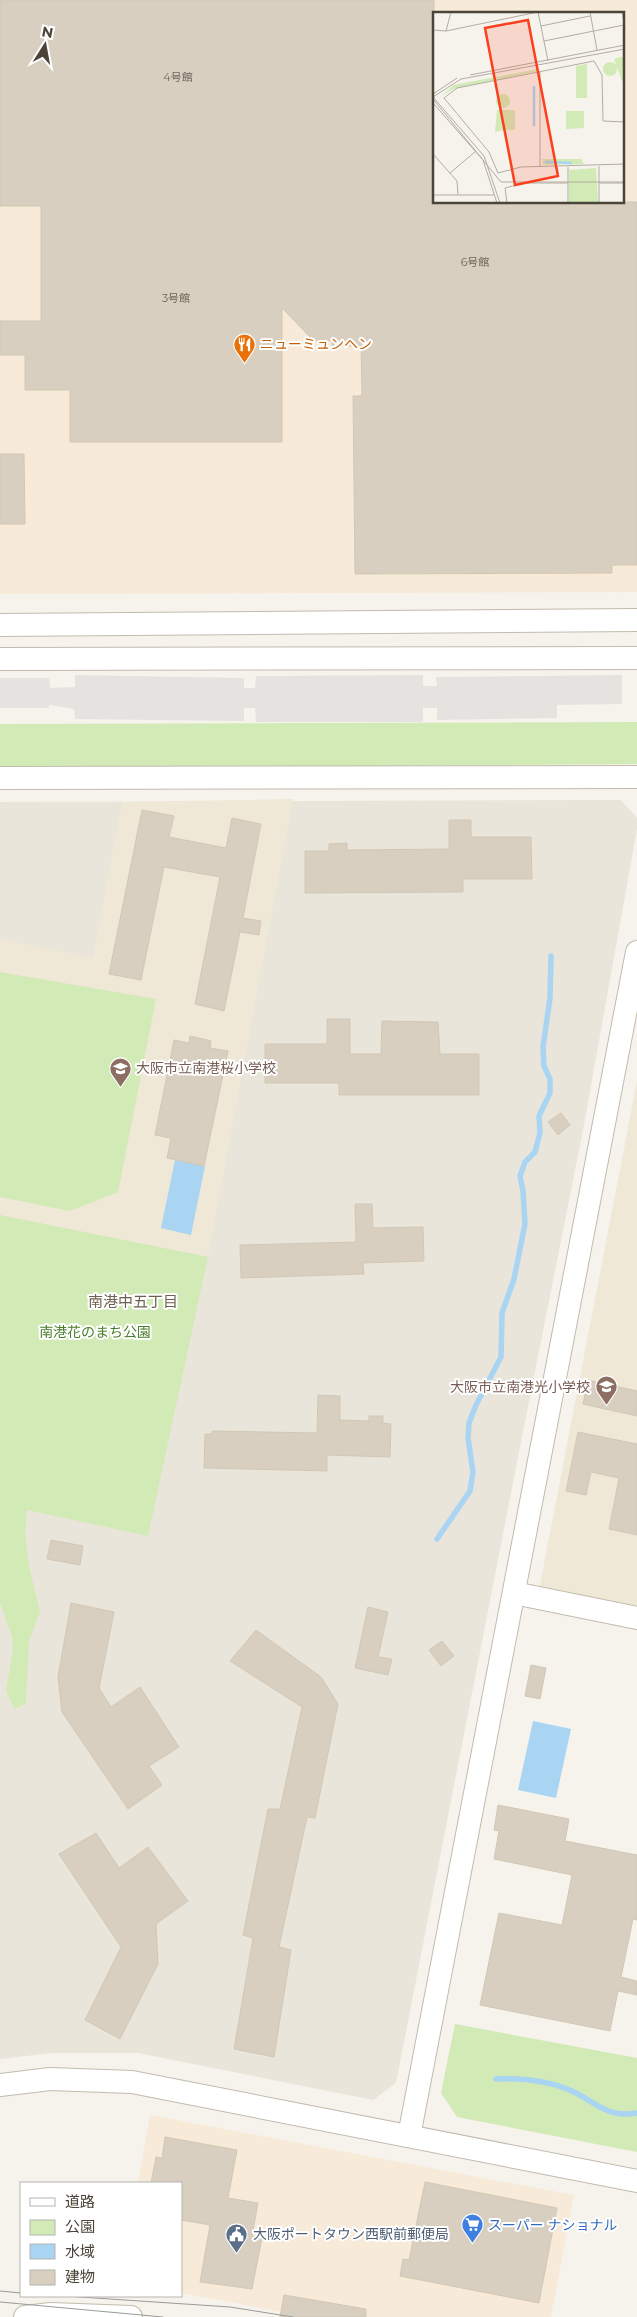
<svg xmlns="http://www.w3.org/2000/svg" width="637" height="2317" font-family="Montserrat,'Noto Sans JP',sans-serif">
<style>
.residential{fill:#eae5da}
.commercial{fill:#f7ead8;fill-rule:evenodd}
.education{fill:#efe8d6}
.green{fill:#d2eab5}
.parking{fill:#e5e3e0}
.water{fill:#a9d4f2}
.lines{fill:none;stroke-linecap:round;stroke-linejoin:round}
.stream{stroke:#a9d4f2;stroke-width:5.5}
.building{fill:#d8cfc1;stroke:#d3c7b4}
.minor-casing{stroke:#c2bbae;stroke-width:24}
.minor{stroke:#fff;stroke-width:22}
.tram{stroke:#9a9a9a;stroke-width:1}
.labels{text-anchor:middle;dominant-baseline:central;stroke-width:4;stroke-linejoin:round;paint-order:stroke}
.number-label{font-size:11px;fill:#6e675b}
.food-label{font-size:14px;fill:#c56008;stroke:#fff;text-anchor:start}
.education-label{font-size:14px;fill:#785e54;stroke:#fff;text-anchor:start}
.park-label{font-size:14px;fill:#4a7f2a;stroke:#fff}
.shop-label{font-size:14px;fill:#366cbe;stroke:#fff;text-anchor:start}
.service-label{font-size:14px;fill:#4e5e75;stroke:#fff;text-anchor:start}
.neighbourhood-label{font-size:15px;fill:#6e6250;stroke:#fff}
.inset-river{fill:none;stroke:#a9d4f2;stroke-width:2.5}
.inset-road{fill:none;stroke:#b2ada4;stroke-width:1}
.view{fill:#fc3f1d;fill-opacity:0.15;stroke:#fc3f1d;stroke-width:2.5}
.inset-edge{fill:none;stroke:#4b4439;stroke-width:2.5}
</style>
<rect width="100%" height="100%" fill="#f6f3ec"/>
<!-- residential -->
<polygon class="residential" points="621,800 637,818 637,829 584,1125 519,1452 396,2083 373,2100 138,2053 52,2053 0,2059 0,802"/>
<!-- commercial -->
<g class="commercial">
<path d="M0 0H637V592L0 594ZM434 14H623V202H434Z"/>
<polygon points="150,2115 574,2195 551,2317 309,2317 181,2293 181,2183 138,2183"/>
</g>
<!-- education -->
<g class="education">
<polygon points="293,799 208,1257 0,1215 0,939 93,958 122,802"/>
<polygon points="637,1081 637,1611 539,1590"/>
</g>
<!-- green -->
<g class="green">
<polygon points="637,722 637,764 0,769 0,724"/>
<polygon points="0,972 156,999 118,1192 70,1211 0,1197"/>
<polygon points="0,1215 208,1257 148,1536 27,1510 25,1534 29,1566 40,1612 29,1641 26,1703 15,1709 6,1691 13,1650 12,1636 0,1603"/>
<polygon points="455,2024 637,2058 637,2152 457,2117 441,2093"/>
</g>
<!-- parking -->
<polygon class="parking" points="75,675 244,678 244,688 255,688 256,676 423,675 423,686 437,686 436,677 622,675 622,704 557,705 557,718 437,720 437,708 423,708 423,722 256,722 255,708 244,708 244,721 75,719 74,709 49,705 49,708 0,708 0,678 49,678 50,688 75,687"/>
<!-- water -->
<g class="water">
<polygon points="175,1160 205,1166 191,1235 161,1228"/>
<polygon points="533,1721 571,1729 556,1798 518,1790"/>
</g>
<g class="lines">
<!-- stream -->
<g class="stream">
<polyline points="437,1539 470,1491 473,1472 468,1438 469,1423 476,1405 501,1357 502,1313 514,1279 525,1224 523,1191 520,1176 525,1162 535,1152 540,1133 539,1116 550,1093 550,1079 544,1066 543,1047 550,998 551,956"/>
<path d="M496 2079C523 2078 552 2081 576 2093 599 2105 609 2118 637 2113"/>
</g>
</g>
<!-- building -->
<g class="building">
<polygon points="0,0 434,0 434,202 637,202 637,565 612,565 612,573 355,574 353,396 362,396 361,346 332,346 332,341 313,340 282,308 282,442 70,442 70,390 25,390 25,355 0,355 0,321 41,321 41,206 0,206"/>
<polygon points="0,454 24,454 25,524 0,524"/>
<polygon points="142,810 174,816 169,837 226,848 232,818 261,824 243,918 261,921 259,935 240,932 224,1011 195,1004 220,877 164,867 141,980 109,974"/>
<polygon points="449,820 471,820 471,837 531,837 532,879 463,879 463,892 305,893 305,851 329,851 329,844 347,843 347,850 449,849"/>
<polygon points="327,1019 350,1019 350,1054 381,1054 382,1021 438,1022 440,1054 479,1054 479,1095 339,1095 339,1083 265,1083 265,1044 327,1044"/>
<polygon points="190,1036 211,1041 210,1048 228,1051 204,1166 167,1158 171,1138 155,1135 174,1040 189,1043"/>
<polygon points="561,1113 570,1125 558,1135 548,1122"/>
<polygon points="355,1204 372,1204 373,1228 423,1227 424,1261 363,1263 364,1274 241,1278 240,1245 356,1242"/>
<polygon points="588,1380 637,1391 637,1416 583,1404"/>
<polygon points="318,1395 340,1396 340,1420 369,1421 369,1416 383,1416 383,1423 391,1424 390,1457 327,1455 327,1471 204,1468 205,1434 212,1434 212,1431 317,1433"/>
<polygon points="578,1432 637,1444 637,1535 609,1529 619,1478 591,1472 586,1495 566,1491"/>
<polygon points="51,1540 83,1546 80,1565 47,1559"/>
<polygon points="71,1603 114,1612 99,1688 111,1707 140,1687 179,1747 149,1766 162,1785 128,1809 62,1712 58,1677"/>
<polygon points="368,1607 388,1612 378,1657 392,1659 388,1675 355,1668"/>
<polygon points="256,1630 321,1677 338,1704 315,1818 307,1817 279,1947 291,1950 274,2057 234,2049 253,1938 243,1935 268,1809 280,1809 302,1707 230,1661"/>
<polygon points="442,1641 454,1656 441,1666 429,1650"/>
<polygon points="531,1665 546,1668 540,1699 525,1696"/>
<polygon points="498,1805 569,1819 565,1841 637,1855 637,1920 633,1919 621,1977 637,1981 637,1995 618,1991 610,2031 480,2005 499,1913 562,1925 572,1875 494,1859 499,1831 494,1830"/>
<polygon points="96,1833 119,1868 148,1847 188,1901 156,1924 158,1964 120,2039 85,2020 121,1947 59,1854"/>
<polygon points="165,2137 237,2150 228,2198 258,2203 252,2236 262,2238 252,2289 200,2282 210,2225 181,2220 181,2183 151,2183 156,2157 162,2158"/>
<polygon points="425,2182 557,2208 539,2303 400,2276 403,2259 409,2260"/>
<polygon points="284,2295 366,2309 366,2317 280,2317"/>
</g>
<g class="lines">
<defs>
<g id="minor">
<polyline points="0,625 637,620"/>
<polyline points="0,659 637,658"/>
<polyline points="0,778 637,777"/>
<polyline points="514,1593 637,1618"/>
<polyline points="0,2085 50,2079 132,2082 637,2181"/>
<polyline points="409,2136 637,952"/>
<polyline points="25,2317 51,2314 131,2317"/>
</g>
</defs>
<!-- minor casing -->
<use href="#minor" class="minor-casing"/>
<!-- minor -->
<use href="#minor" class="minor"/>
<!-- tram -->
<g class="tram">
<polyline points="0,2291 21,2293"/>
<polyline points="65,2296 230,2307 293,2317"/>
<polyline points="0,2302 163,2317"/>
</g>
</g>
<!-- icons -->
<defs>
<symbol id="restaurant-pin" viewBox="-11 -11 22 30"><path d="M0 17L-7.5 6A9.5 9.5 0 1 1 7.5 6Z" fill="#e8710a" stroke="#fff"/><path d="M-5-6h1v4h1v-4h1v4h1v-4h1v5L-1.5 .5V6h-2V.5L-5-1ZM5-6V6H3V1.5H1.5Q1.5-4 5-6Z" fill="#fff"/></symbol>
<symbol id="school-pin" viewBox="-11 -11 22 30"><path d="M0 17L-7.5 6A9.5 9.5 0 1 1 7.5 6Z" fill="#8d6e63" stroke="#fff"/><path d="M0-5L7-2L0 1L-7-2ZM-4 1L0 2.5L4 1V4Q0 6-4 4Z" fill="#fff"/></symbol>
<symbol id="supermarket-pin" viewBox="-11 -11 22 30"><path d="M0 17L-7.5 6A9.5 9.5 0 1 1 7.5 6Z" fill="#3f7fe0" stroke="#fff"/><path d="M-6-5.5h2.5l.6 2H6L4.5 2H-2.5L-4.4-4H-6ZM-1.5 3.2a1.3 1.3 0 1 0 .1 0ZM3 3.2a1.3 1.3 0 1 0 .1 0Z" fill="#fff"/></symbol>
<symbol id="civic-pin" viewBox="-11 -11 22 30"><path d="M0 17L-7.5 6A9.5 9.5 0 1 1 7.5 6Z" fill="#5c6f8a" stroke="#fff"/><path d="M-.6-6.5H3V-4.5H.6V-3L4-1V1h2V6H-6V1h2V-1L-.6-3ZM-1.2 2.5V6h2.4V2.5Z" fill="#fff"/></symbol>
</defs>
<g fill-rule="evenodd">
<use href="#restaurant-pin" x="232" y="332" width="25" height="34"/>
<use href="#school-pin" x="108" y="1056" width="25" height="34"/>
<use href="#school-pin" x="594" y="1374" width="25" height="34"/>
<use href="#supermarket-pin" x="460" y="2212" width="25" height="34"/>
<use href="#civic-pin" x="224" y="2222" width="25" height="34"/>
</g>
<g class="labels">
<!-- number labels -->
<g class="number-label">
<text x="178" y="77">4号館</text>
<text x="475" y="262">6号館</text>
<text x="176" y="298">3号館</text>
</g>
<!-- food labels -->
<g class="food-label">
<text x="260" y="344">ニューミュンヘン</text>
</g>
<!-- education labels -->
<g class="education-label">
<text x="136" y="1068">大阪市立南港桜小学校</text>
<text x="590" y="1387" text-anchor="end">大阪市立南港光小学校</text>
</g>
<!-- park labels -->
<g class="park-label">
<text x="95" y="1332">南港花のまち公園</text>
</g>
<!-- shop labels -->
<g class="shop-label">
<text x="488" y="2225">スーパー ナショナル</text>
</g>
<!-- service labels -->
<g class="service-label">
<text x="253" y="2234">大阪ポートタウン西駅前郵便局</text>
</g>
<!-- neighbourhood labels -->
<g class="neighbourhood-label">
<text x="133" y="1301">南港中五丁目</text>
</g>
</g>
<!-- overview -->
<g transform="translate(433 12)">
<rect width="191" height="191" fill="#f6f3ec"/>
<path d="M191 44V69H189L181 47ZM170 57a7 7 0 1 1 14 0a7 7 0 1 1-14 0ZM154 52V86H143V54ZM105 57 106 59 20 77 8 84 21 73ZM63 89a7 7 0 1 1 14 0a7 7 0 1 1-14 0ZM64 98H82V118H73L75 131 71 118 62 120ZM133 99H151V116L133 117ZM109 147H148L151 152 110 153ZM163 156 165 191H136V158Z" fill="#d2eab5"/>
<path class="inset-river" d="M101 114V74M112 150 139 151"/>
<path class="inset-road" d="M157 0 164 38M189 0 192 16M108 14 157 4M0 18 13 19 105 0 115 49M13 19 18 0M111 29 191 13M107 60V155M37 63 192 33M0 82 24 66M0 85 28 67 192 37M0 85 51 144 67 191M0 87 68 170H192M0 91 50 148 64 191M192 110 170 109 169 63 161 49 24 76 11 86 56 140 65 161 88 155 192 152M0 142 24 169 25 183M166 154V191M135 155V191M17 161 43 139M166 171H192M0 183H61M74 191 72 176 91 171H135"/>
<path class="view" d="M95 8 125 164 82 173 52 16Z"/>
<rect width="191" height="191" class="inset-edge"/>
</g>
<!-- legend -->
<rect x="20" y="2182" width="162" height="115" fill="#ffffff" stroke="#b7b4b0"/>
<rect x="30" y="2198" width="25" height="8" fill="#ffffff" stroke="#b7b4b0"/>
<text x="65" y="2207" font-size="15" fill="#4b4439">道路</text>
<rect x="30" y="2220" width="25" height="15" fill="#d2eab5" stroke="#b7b4b0"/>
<text x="65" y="2232" font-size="15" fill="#4b4439">公園</text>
<rect x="30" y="2244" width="25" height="15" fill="#a9d4f2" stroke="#b7b4b0"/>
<text x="65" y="2257" font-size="15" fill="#4b4439">水域</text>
<rect x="30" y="2270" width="25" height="15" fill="#d8cfc1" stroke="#b7b4b0"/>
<text x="65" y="2282" font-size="15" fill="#4b4439">建物</text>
<!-- north arrow -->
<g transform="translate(45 45) rotate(11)" stroke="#ffffff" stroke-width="4" paint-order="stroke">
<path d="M0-4L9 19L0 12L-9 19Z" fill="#4b4439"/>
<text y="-8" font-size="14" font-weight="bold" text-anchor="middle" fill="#4b4439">N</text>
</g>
</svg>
